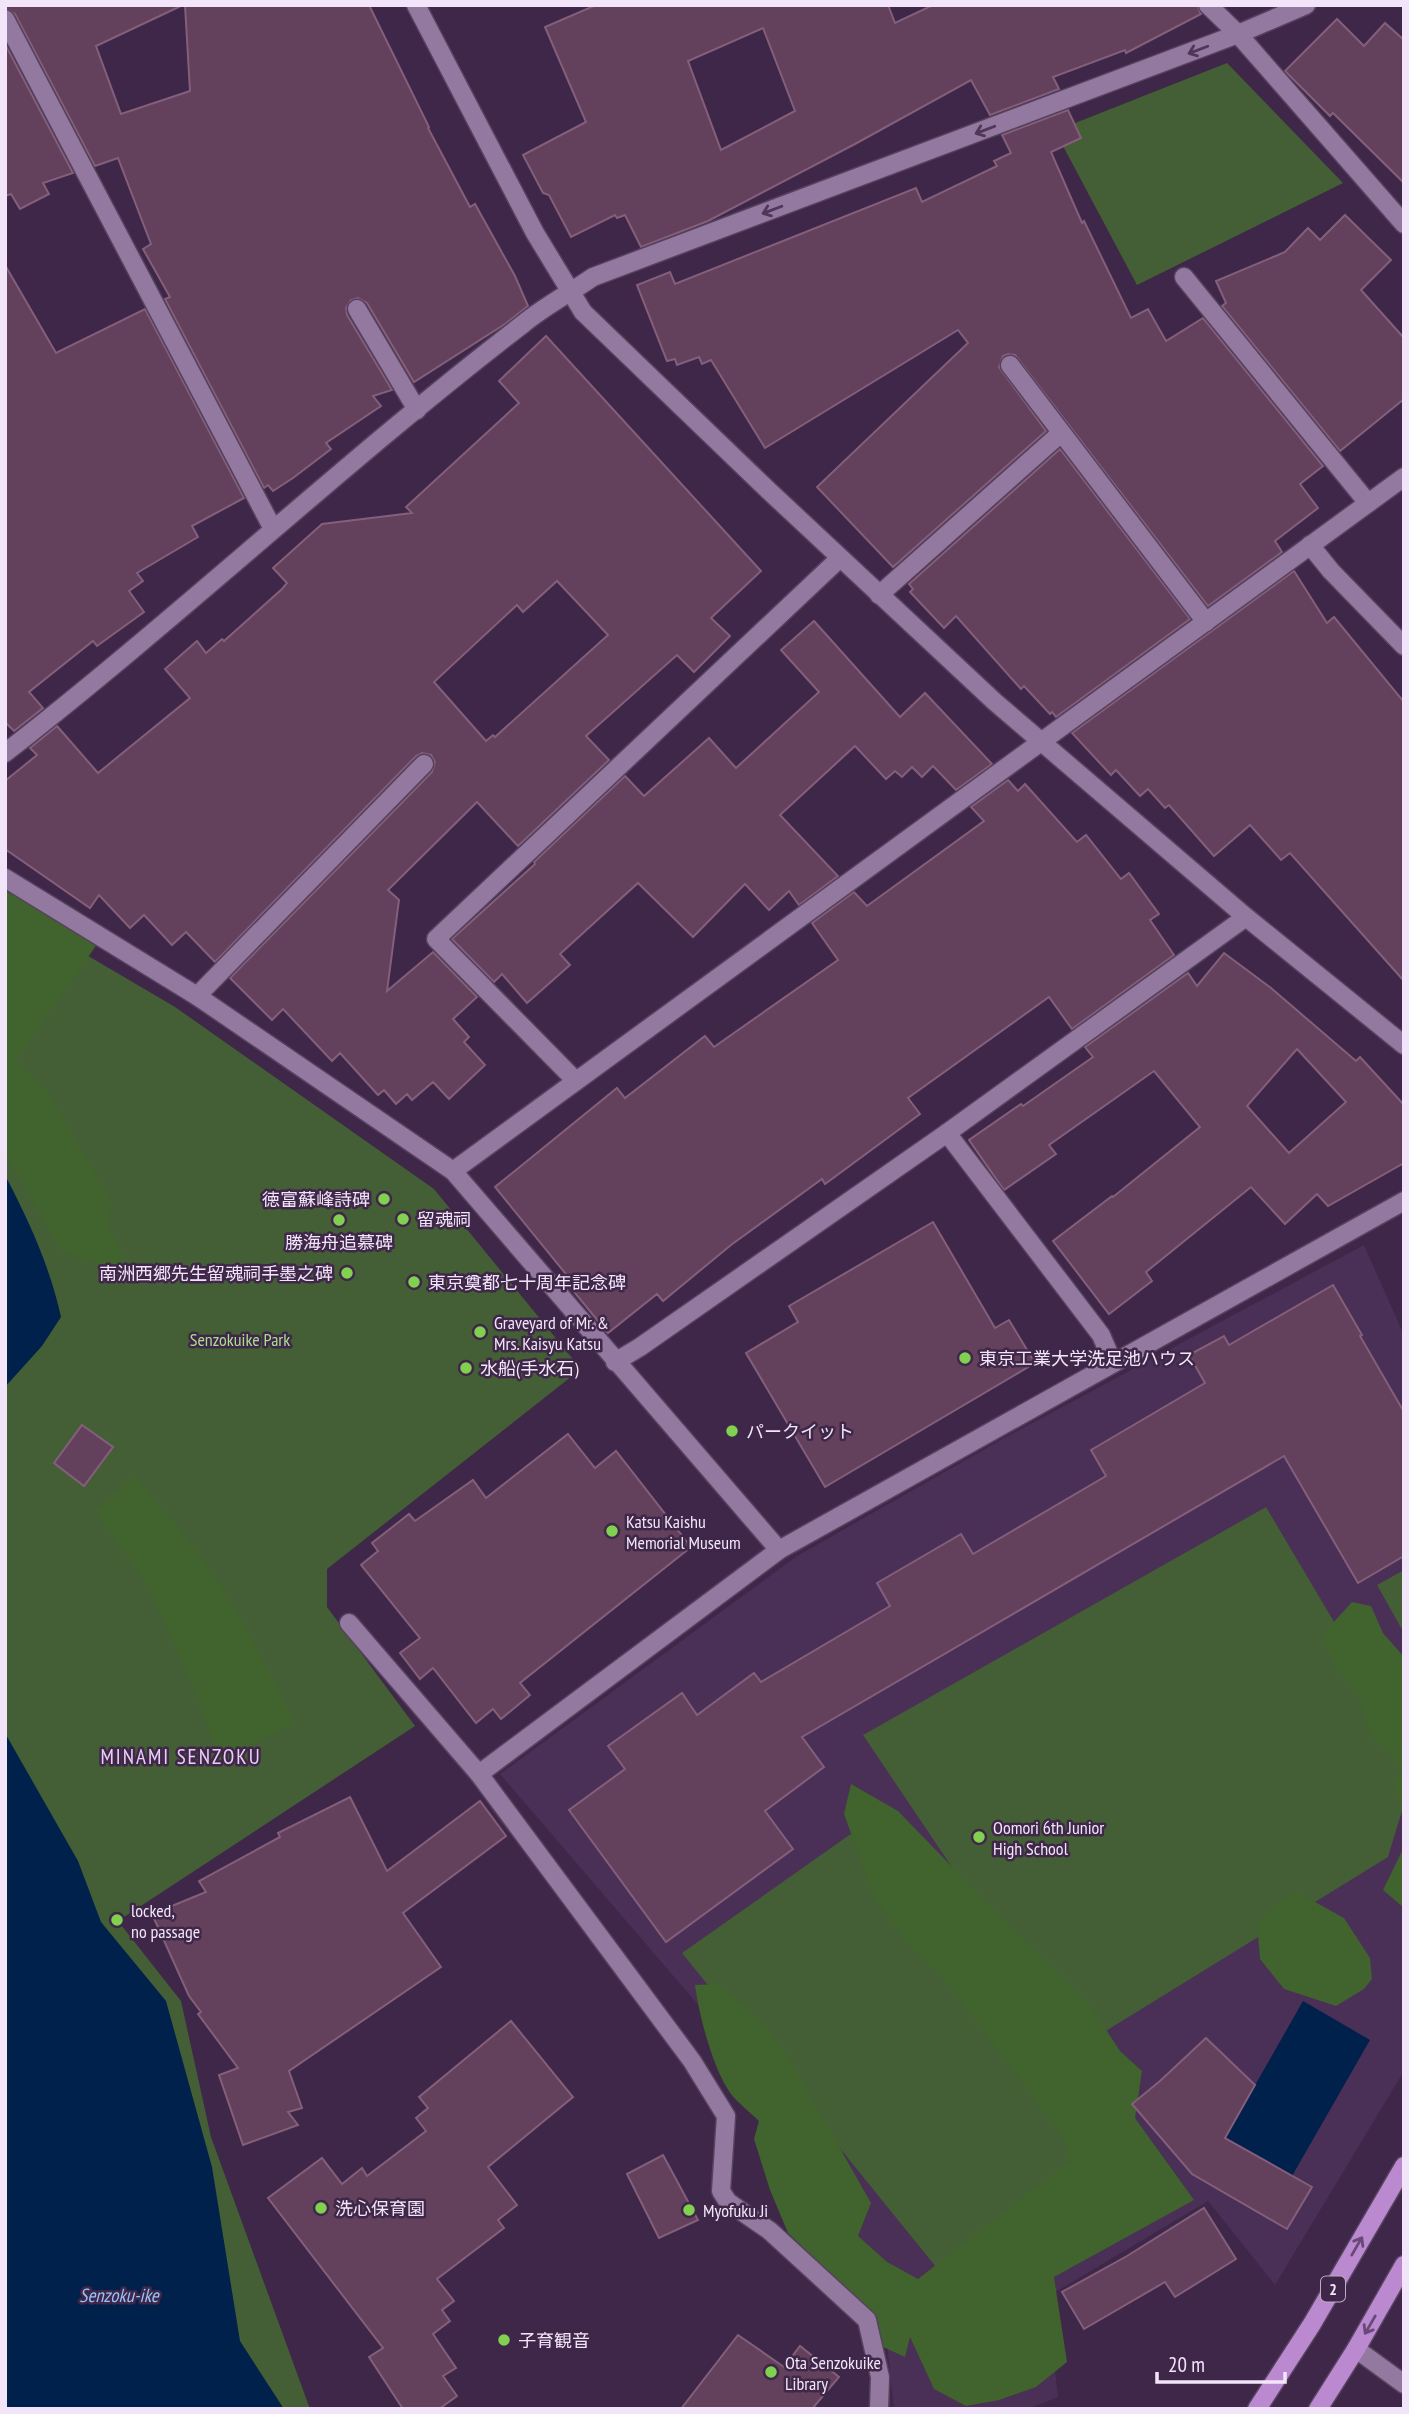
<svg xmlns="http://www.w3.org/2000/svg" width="1409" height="2414" font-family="'PT Sans Narrow','Noto Sans JP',sans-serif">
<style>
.built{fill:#4a2f56}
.green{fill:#445f35}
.forest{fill:#41632d}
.water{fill:#00214c}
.building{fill:#63405b;stroke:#845f7b;stroke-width:2;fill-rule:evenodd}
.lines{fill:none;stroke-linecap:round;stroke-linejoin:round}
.service-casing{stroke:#56425e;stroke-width:21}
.minor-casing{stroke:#56425e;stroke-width:21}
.tertiary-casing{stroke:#56425e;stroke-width:21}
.primary-casing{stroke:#56425e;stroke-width:21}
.service{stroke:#93799f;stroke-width:18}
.minor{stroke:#93799f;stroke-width:18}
.tertiary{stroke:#93799f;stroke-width:18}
.primary{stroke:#ba89cf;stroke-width:18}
.oneway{stroke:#4f3759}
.oneway2{stroke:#694977}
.poi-dot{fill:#81d050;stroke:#3e2748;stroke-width:2.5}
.labels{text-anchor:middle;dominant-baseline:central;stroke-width:5;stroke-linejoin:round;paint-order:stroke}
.shield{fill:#3e2748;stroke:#bdacc4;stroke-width:2}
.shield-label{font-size:16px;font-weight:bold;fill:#f3e5f9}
.poi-label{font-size:18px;fill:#f3e5f9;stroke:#3e2748;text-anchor:start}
.park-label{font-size:18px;fill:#aade8e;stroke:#3e2748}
.water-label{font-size:19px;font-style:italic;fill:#95c2fd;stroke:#3e2748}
.quarter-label{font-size:21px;letter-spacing:2px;fill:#eacef7;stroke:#3e2748}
</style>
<rect width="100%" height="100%" fill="#3e2748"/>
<!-- built -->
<polygon class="built" points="1364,1245 1404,1335 1404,2071 1275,2285 1208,2201 1047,2297 1058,2397 1028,2409 894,2409 884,2314 784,2105 500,1774 797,1556 1006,1437"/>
<!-- green -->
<g class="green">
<polygon points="1227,63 1343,183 1137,285 1055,131"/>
<polygon points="5,907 175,1007 434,1189 581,1369 327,1569 327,1607 415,1726 118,1921 181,2001 211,2137 310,2409 5,2409"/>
<polygon points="1266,1507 1404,1740 1404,1804 1388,1857 1075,2050 863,1735"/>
<polygon points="1404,1570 1404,1633 1377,1585"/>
<polygon points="865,1824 1099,2157 936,2267 682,1953"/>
</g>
<!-- forest -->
<g class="forest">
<polygon points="5,891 102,937 16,1061 48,1092 112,1203 107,1222 129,1268 111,1268 61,1251 5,1153"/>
<polygon points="134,1475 197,1550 237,1612 295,1722 221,1763 195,1691 147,1584 95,1512"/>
<polygon points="1352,1602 1371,1606 1383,1633 1404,1657 1404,1805 1394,1787 1402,1772 1391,1754 1371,1737 1358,1692 1335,1668 1322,1635"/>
<path d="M851 1784 898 1811 994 1910 1088 2002 1120 2051 1142 2071 1135 2118 1194 2200 1054 2277 1067 2362 1036 2387 999 2400 966 2406 934 2389 910 2337 905 2357 881 2346 851 2293 788 2233 770 2190 754 2139 759 2121C750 2112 739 2104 731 2094 713 2070 699 2015 695 1985L720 1984 762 2023 786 2053 871 2203 858 2236 887 2262 918 2279 1071 2160 1063 2137 942 1976 904 1939 874 1897 844 1814Z"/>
<polygon points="1404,1847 1404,1908 1383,1890"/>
<polygon points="1297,1892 1344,1918 1370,1958 1372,1979 1364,1989 1336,2006 1284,1989 1260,1959 1257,1923 1279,1902"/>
</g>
<!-- water -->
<g class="water">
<path d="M5 1175C29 1221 50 1267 61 1317L42 1346 5 1387Z"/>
<polygon points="5,1733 78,1861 101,1922 166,2001 212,2167 240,2341 284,2409 5,2409"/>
<polygon points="1303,2001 1370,2040 1292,2176 1225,2138"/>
</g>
<!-- building -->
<g class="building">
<polygon points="5,5 183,5 96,46 121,114 190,91 185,5 369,5 429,127 428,128 470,207 475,204 515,276 528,306 505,324 414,382 367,303 358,298 351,300 346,308 347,315 392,390 373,396 381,406 326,443 331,449 293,478 273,491 268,485 264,488 165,299 170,297 143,249 151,244 118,158 95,166 15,14 5,8"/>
<path d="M596 5H888L895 23 933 5H1197L1201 14 1126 53 1125 50 1053 77 1059 89 990 115 971 80 855 144 708 221 641 247 625 215 617 218 615 215 571 237 549 195 543 193 523 155 586 122 545 27ZM763 28 795 111 721 150 688 61Z"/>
<polygon points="1337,19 1364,46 1385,23 1404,40 1404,183 1333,113 1330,116 1285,71"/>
<polygon points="5,44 73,173 43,183 49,194 20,209 11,194 5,196"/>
<polygon points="1068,110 1081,138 1051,152 1082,223 1084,221 1131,318 1148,309 1166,341 1203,318 1323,466 1300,484 1318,508 1275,541 1282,552 1208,606 1015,355 1008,354 1003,356 999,367 1046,431 893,567 817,487 968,343 958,330 765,448 711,360 702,364 699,357 677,365 675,359 667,361 637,285 670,272 675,284 916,188 922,202 997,166 994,161 1011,153 1002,135"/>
<polygon points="1345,215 1391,260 1361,290 1404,338 1404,399 1340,451 1222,306 1226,303 1216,281 1285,252 1308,228 1320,240"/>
<polygon points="5,265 56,353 145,309 244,498 192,526 198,537 137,573 143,581 129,591 144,612 97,646 93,641 29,692 43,708 14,731 5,722"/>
<path d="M546 336 761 571 711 618 730 636 694 672 677 655 586 736 609 760 518 846 477 802 388 890 399 900 387 991 433 952 477 997 453 1019 469 1037 464 1042 485 1065 449 1099 433 1082 412 1100 407 1094 396 1104 384 1090 378 1095 340 1053 332 1061 283 1009 272 1020 230 978 432 772 435 762 431 755 422 753 416 756 215 962 186 932 172 945 144 915 130 928 99 895 90 908 5 849V781L37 755 30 748 57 726 98 773 190 698 165 669 197 641 206 653 222 639 224 641 282 589 287 583 273 568 322 524 412 513 406 507 519 403 499 381ZM557 581 608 635 495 737 493 735 486 741 434 682 517 605 523 612Z"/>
<polygon points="1060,449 1190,619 1056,717 1052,712 1050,714 1024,686 1021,689 956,616 944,628 910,592 913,589 909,584"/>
<polygon points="1294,571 1327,623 1334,617 1404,702 1404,981 1290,853 1281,860 1250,825 1214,856 1169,805 1165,808 1148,789 1140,796 1116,770 1111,775 1072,733"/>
<polygon points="814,621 900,717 925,693 992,764 956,790 933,766 922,777 912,767 902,777 895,771 886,779 855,746 780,815 838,876 799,905 789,891 769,910 745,884 693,937 638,883 560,954 570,965 527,1003 502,974 494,982 452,939 535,864 534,862 625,776 644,796 709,738 736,768 819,692 781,650"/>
<polygon points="1008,780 1018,791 1025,784 1077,842 1086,835 1121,879 1129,873 1159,914 1150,920 1174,955 1072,1029 1049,997 908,1098 920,1114 825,1184 822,1179 731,1245 663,1301 657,1294 608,1333 570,1287 574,1284 495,1187 617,1088 625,1098 705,1036 714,1047 838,960 812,923 854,892 867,906 984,821 971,807"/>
<path d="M1224 953 1271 988 1356 1061 1360 1057 1404 1105V1163L1328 1206 1317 1194 1285 1224 1251 1187 1146 1272 1152 1281 1109 1314 1053 1241 1112 1196 1113 1197 1200 1127 1154 1071 1049 1145 1056 1154 1004 1190 969 1140 1021 1104 1023 1106 1093 1057 1085 1047 1188 973 1197 986ZM1297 1049 1346 1102 1289 1153 1247 1106Z"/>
<polygon points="933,1222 995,1328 1009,1320 1035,1363 825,1487 746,1353 798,1322 789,1306"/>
<polygon points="1333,1285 1362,1335 1360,1336 1404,1412 1404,1556 1358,1583 1284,1456 802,1737 824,1767 765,1811 793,1849 666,1942 569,1810 625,1769 608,1746 682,1693 697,1715 754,1673 761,1682 890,1606 877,1583 961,1534 973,1554 1106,1476 1091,1450 1205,1383 1189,1355 1224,1336 1229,1345"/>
<polygon points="82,1425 113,1447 84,1486 54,1463"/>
<polygon points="568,1434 595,1468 616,1451 691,1547 520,1683 530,1695 501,1719 493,1709 476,1723 433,1668 420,1679 400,1653 420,1638 361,1565 378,1551 372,1543 409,1514 415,1521 473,1480 486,1498"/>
<polygon points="350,1797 387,1871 480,1801 506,1836 403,1913 441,1967 289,2071 302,2108 288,2112 298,2125 243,2145 219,2075 238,2068 198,2014 201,2012 189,1996 152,1914 206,1892 199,1881 280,1837 278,1833"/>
<polygon points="511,2021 573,2097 488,2167 517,2205 498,2220 504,2228 437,2279 454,2301 442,2310 450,2321 433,2334 456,2368 443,2376 457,2396 439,2409 403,2409 369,2357 383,2348 268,2198 322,2158 342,2184 362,2168 367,2176 426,2131 416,2118 428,2108 419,2097"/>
<polygon points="1206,2038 1255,2085 1225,2138 1312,2187 1287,2229 1192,2174 1132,2104 1160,2081"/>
<polygon points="663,2155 698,2220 659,2238 627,2174"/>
<polygon points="1204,2208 1236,2259 1175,2297 1165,2282 1084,2329 1062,2292 1127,2256"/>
<polygon points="738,2335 784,2367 800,2346 839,2377 812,2409 681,2409"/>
</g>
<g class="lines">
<defs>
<g id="service">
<polyline points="5,19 273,529"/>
<polyline points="1184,277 1368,503"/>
<polyline points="357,309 417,410"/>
<polyline points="1010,365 1206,622"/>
<polyline points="1310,545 1331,571 1404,646"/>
<polyline points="879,595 1061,433"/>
<polyline points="197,996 424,764"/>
<polyline points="576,1081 436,939 840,558"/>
<polyline points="947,1133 1101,1335 1113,1363"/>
<polyline points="349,1623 479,1774"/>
</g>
<g id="minor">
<polyline points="1208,5 1238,34 1404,224"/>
<path d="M5 753C182 615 345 461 523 324 545 306 570 293 593 277L1238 34 1306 5"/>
<polyline points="5,878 197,996 453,1171 779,1550"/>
<polyline points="453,1171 1404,477"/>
<polyline points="615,1362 640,1347 947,1133 1246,917"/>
<polyline points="1356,2349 1404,2384"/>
<polyline points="879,2409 880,2377 867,2320 770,2231 728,2202 721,2191 726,2116 692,2061 479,1774 779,1550 1404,1201"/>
</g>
<polyline id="tertiary" points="416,5 535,233 583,312 768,490 995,702 1246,917 1404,1045"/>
<g id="primary">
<polyline points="1257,2409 1312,2324 1404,2166"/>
<polyline points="1318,2409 1356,2349 1404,2265"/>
</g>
</defs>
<!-- service casing -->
<use href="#service" class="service-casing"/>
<!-- minor casing -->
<use href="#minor" class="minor-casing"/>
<!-- tertiary casing -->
<use href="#tertiary" class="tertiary-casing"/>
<!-- primary casing -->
<use href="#primary" class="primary-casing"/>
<!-- service -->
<use href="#service" class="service"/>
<!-- minor -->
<use href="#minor" class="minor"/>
<!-- tertiary -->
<use href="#tertiary" class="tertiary"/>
<!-- primary -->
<use href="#primary" class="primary"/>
</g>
<!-- one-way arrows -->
<defs><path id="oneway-shaft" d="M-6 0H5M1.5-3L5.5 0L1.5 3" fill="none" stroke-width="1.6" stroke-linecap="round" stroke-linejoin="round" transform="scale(1.75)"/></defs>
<g class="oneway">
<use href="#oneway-shaft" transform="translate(1198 50) rotate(159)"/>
<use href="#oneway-shaft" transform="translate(985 130) rotate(159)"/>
<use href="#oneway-shaft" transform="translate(772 210) rotate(159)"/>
</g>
<g class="oneway2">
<use href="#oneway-shaft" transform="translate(1357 2246) rotate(-60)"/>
<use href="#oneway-shaft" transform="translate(1370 2325) rotate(120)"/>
</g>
<!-- markers -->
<g class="poi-dot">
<circle cx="384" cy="1199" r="7"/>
<circle cx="403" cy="1219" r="7"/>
<circle cx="339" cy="1220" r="7"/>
<circle cx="347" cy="1273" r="7"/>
<circle cx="414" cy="1282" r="7"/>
<circle cx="480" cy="1332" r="7"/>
<circle cx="965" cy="1358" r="7"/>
<circle cx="466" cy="1368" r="7"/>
<circle cx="732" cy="1431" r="7"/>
<circle cx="612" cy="1531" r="7"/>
<circle cx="979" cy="1837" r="7"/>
<circle cx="117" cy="1920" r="7"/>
<circle cx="321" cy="2208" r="7"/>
<circle cx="689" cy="2210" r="7"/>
<circle cx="504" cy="2340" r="7"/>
<circle cx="771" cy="2372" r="7"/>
</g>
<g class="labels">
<!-- shield labels -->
<rect class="shield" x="1321" y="2276.5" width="24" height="25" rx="5"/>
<g class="shield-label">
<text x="1333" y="2289">2</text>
</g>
<!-- poi labels -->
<g class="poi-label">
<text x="370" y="1199" text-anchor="end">徳富蘇峰詩碑</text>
<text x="417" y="1219">留魂祠</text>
<text x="339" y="1242" text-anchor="middle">勝海舟追慕碑</text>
<text x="333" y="1273" text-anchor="end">南洲西郷先生留魂祠手墨之碑</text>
<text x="428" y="1282">東京奠都七十周年記念碑</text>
<text x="494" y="1322">Graveyard of Mr. &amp;<tspan x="494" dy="21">Mrs. Kaisyu Katsu</tspan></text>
<text x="979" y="1358">東京工業大学洗足池ハウス</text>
<text x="480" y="1368">水船(手水石)</text>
<text x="746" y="1431">パークイット</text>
<text x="626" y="1521">Katsu Kaishu<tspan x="626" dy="21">Memorial Museum</tspan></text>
<text x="993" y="1827">Oomori 6th Junior<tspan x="993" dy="21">High School</tspan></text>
<text x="131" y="1910">locked,<tspan x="131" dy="21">no passage</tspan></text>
<text x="335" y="2208">洗心保育園</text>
<text x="703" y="2210">Myofuku Ji</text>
<text x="518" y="2340">子育観音</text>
<text x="785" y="2362">Ota Senzokuike<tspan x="785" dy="21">Library</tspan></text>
</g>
<!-- park labels -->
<g class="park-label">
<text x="240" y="1339">Senzokuike Park</text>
</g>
<!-- water labels -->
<g class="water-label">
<text x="119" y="2295">Senzoku-ike</text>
</g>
<!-- quarter labels -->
<g class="quarter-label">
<text x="181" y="1756">MINAMI SENZOKU</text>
</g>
</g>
<!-- border -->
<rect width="1409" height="2414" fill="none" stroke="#f3e5f9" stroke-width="14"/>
<!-- scale -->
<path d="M1157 2372v10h128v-10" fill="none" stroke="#f3e5f9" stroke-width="3.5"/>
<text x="1168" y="2372" font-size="21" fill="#f3e5f9" stroke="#3e2748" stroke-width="5" paint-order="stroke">20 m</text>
</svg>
